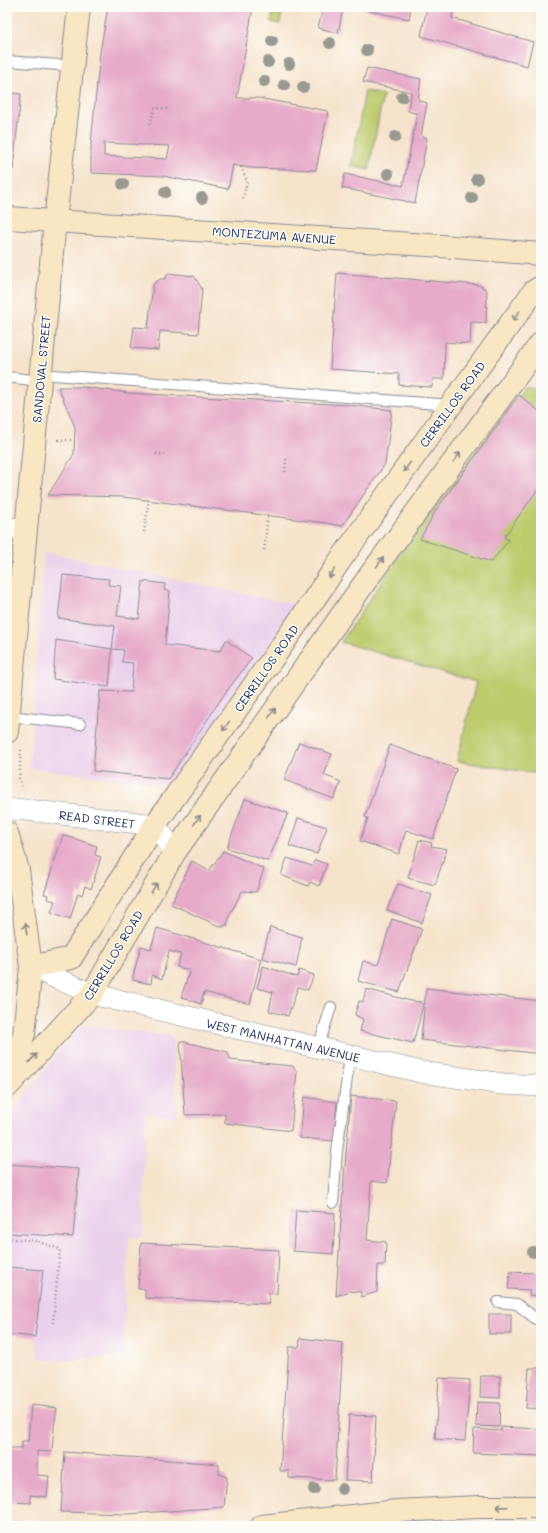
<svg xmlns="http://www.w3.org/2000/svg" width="548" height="1533" font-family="Mali,sans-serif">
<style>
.built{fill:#ebd1eb}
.green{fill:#becb6d;stroke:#6c7d66}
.building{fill:#e6abc9;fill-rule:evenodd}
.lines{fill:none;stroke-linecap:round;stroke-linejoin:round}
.lane-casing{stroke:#888994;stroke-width:12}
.street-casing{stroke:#888994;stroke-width:22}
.secondary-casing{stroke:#888994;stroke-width:24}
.path{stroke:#888994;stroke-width:2.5;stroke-dasharray:1 3;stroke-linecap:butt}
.lane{stroke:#fff;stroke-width:10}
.street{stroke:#fff;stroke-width:21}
.secondary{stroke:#f9e7c3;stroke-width:22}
.tree{fill:#989a91}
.oneway{stroke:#8a8b90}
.labels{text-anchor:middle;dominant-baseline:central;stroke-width:3;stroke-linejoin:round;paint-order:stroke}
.street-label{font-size:12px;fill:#1b2f5e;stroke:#fdfcf7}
</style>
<rect width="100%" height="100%" fill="#fdfcf7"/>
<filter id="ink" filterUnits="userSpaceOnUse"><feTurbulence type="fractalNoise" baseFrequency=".025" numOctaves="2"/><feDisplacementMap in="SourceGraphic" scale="8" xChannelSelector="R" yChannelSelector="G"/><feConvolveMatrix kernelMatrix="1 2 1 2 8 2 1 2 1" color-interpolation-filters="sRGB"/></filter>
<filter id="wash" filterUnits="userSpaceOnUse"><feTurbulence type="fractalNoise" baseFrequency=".012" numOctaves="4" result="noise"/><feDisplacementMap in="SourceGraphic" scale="16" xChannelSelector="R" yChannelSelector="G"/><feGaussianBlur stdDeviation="0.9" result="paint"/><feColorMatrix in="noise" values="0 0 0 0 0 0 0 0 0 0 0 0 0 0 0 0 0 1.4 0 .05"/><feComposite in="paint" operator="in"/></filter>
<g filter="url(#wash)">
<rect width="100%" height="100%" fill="#f6e3cb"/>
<!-- built -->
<g class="built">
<polygon points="44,552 297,605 172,785 29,768"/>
<polygon points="82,1025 172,1036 177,1117 145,1113 143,1237 129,1237 123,1356 59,1361 39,1358 35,1337 7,1334 7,1120 72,1034"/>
</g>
<!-- green -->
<g class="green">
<polygon points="274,7 283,7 280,24 271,22"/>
<polygon points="365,91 383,95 369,170 351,166"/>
<polygon points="525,387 541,388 540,774 457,761 476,682 341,642 405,547"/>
</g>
<g id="blocks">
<!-- building -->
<g class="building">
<path d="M108 7H253L237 98H258L328 111 316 170 249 168 233 165 228 189 163 176 91 173V144L100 52ZM104 143 170 146 167 159 104 156Z"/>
<polygon points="323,7 336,7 343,9 338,33 318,28"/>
<polygon points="366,7 411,7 409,19 365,10"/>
<polygon points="427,7 454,7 452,18 533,42 527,66 421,36"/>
<polygon points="367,68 421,79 418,100 427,103 421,136 427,138 415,203 342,188 345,174 403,186 417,114 408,111 411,92 363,82"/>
<polygon points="7,92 21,94 13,170 7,170"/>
<polygon points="168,273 194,276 202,289 198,334 160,331 158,350 131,348 134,327 148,328 153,284 160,279 165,279"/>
<polygon points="337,273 479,285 487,290 486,323 471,322 470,344 445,342 444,379 433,379 432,387 399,385 399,374 330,369"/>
<polygon points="58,387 83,387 128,393 348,405 392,410 385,464 342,526 326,523 123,497 48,495 74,454 75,427"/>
<polygon points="519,395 541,413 541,485 504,537 509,540 491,562 420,539 436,510"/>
<polygon points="63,575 109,579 108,585 121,586 117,616 139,619 143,581 165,584 164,590 170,591 165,645 220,651 226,640 252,658 223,696 168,779 93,771 100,691 131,692 133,663 122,662 124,650 112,649 109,687 53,679 56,640 112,649 115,626 58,618"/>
<polygon points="299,742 332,754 324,775 341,782 334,799 284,780"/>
<polygon points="390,745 456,769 433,839 406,830 399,854 360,841 368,818 365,817"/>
<polygon points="245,799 288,813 268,861 227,848"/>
<polygon points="298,818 327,827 317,854 289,846"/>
<polygon points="63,835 97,846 95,855 101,857 91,889 85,886 82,895 78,893 70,919 51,912 55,901 47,899 48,895 44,894"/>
<polygon points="419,840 432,843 431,846 447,849 435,885 408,878"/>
<polygon points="223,851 264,869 256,892 242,891 229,916 227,925 221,927 171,904 192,861 209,871"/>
<polygon points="287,858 312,866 315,860 327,864 319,886 310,882 308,886 281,875"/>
<polygon points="398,884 432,895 422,923 387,910"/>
<polygon points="392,919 422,929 399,992 358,981 363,961 378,965"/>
<polygon points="270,927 302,937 296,967 262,958"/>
<polygon points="157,928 261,959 250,1004 204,992 201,1004 181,997 190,970 177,967 181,954 169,951 162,979 152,975 151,984 133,980 133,976 141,946 151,949"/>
<polygon points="263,966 297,977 299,970 314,975 308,990 298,987 288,1016 269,1011 273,992 257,988"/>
<polygon points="426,988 541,1001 541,1054 421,1040"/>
<polygon points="366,989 411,1001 421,1002 423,1006 413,1043 360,1031 363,1019 355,1015 359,1001 363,1002"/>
<polygon points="180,1041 228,1052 230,1060 293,1066 297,1072 291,1131 225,1123 225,1114 185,1115"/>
<polygon points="351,1096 396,1101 387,1183 371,1181 367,1240 386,1242 385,1265 378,1265 377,1292 361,1297 361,1292 350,1291 336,1296 344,1177"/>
<polygon points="304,1097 337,1102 334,1141 300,1138"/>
<polygon points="8,1164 79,1169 73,1237 7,1233"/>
<polygon points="296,1210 335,1213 333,1254 293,1251"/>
<polygon points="141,1243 279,1250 277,1294 268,1293 270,1304 145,1298 145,1289 138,1289"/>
<polygon points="7,1267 43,1270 35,1337 7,1334"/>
<polygon points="510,1272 536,1273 541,1275 541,1296 529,1295 530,1290 508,1289"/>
<rect x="489" y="1314" width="22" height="20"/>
<polygon points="300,1338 343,1343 335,1480 289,1478 289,1471 280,1471 289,1347 299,1347"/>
<polygon points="529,1368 541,1368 541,1409 526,1408"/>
<polygon points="481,1376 500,1376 500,1398 480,1397"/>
<polygon points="439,1378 470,1380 465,1441 435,1439"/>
<polygon points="477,1402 500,1403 499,1427 476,1426"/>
<polygon points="31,1405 57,1408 54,1427 52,1452 37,1451 37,1475 49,1476 47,1497 30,1495 31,1503 7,1502 7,1448 22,1448 22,1441 28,1441"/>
<polygon points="349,1415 376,1416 373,1481 345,1480"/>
<polygon points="501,1427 541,1429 540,1456 473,1453 474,1429 501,1431"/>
<polygon points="65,1452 219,1464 219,1474 227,1477 224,1507 128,1514 61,1512"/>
</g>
</g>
</g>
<g filter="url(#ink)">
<use href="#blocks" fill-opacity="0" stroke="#888994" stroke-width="1"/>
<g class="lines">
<defs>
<g id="lane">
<polyline points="7,61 72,66"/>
<polyline points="40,374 451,405"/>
<polyline points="7,377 40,381"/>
<polyline points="9,716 80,724"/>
<polyline points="318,1048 331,1007"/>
<polyline points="333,1203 337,1151 350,1056"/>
<polyline points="498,1302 517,1304 536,1319 541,1319"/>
</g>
<g id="street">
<polyline points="7,528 25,529"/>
<polyline points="7,809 27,810 155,825 175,852"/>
<polyline points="31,967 92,994 421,1072 503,1084 541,1086"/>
</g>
<g id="secondary">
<polyline points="7,218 428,245 541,254"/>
<polyline points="7,732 55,221 79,7"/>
<polyline points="7,833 18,870 31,967 24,1034 7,1080"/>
<polyline points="31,967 71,958 155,825 309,607 339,562 451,405 534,291 541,287"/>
<polyline points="7,1087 92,994 175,852 370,575 541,343"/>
<polyline points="262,1526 397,1511 478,1507 541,1507"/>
</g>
</defs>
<!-- lane casing -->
<use href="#lane" class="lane-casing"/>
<!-- street casing -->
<use href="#street" class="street-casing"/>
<!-- secondary casing -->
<use href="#secondary" class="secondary-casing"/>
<!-- path -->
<g class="path">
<polyline points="150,124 155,108 167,109"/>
<polyline points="241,167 247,181 243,199"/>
<polyline points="58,440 75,440"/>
<polyline points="156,454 167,455"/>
<polyline points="285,472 286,459"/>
<polyline points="144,532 149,500"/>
<polyline points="264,550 268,516"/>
<polyline points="21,750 19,779 22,786"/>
<polyline points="7,1238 36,1241 60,1249 53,1323"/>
</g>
<!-- lane -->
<use href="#lane" class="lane"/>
<!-- street -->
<use href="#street" class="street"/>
<!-- secondary -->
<use href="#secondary" class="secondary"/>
</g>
<!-- trees -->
<g class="tree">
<circle cx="272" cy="41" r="6"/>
<circle cx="330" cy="43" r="6"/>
<circle cx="367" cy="50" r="6"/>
<circle cx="268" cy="62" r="6"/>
<circle cx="289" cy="64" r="6"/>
<circle cx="264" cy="81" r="6"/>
<circle cx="284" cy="85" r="6"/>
<circle cx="303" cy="87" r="6"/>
<circle cx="402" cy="97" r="6"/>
<circle cx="395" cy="137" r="6"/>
<circle cx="388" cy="174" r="6"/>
<circle cx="477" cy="179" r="6"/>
<circle cx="123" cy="184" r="6"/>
<circle cx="165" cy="192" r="6"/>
<circle cx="202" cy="198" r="6"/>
<circle cx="472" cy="198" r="6"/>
<circle cx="533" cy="1252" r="6"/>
<circle cx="314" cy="1489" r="6"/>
<circle cx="342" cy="1489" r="6"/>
</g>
<!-- one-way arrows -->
<defs><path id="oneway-shaft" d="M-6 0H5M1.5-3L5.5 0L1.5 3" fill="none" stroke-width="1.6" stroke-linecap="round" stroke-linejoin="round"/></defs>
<g class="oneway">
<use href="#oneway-shaft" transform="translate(516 316) rotate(126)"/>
<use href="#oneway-shaft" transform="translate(457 457) rotate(-54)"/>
<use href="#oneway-shaft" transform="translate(407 467) rotate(125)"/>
<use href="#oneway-shaft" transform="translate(380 562) rotate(-54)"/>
<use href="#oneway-shaft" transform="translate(332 573) rotate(121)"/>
<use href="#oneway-shaft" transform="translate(272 713) rotate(-55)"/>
<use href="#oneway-shaft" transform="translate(226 726) rotate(125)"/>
<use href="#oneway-shaft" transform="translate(197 820) rotate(-55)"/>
<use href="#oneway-shaft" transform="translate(154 888) rotate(-60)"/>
<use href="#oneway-shaft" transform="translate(26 929) rotate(-98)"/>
<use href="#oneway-shaft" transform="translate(33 1058) rotate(-47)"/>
<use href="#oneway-shaft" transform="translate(502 1507) rotate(178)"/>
</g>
</g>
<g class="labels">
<!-- street labels -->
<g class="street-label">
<text transform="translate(274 235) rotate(4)">MONTEZUMA AVENUE</text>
<text transform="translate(41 369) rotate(-85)">SANDOVAL STREET</text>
<text transform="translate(452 404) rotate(-54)">CERRILLOS ROAD</text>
<text transform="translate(266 668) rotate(-55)">CERRILLOS ROAD</text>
<text transform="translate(97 819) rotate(7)">READ STREET</text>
<text transform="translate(113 955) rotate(-59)">CERRILLOS ROAD</text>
<text transform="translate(283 1040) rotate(13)">WEST MANHATTAN AVENUE</text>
</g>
</g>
<!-- margin -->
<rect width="548" height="1533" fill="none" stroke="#fdfcf7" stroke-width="24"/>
</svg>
